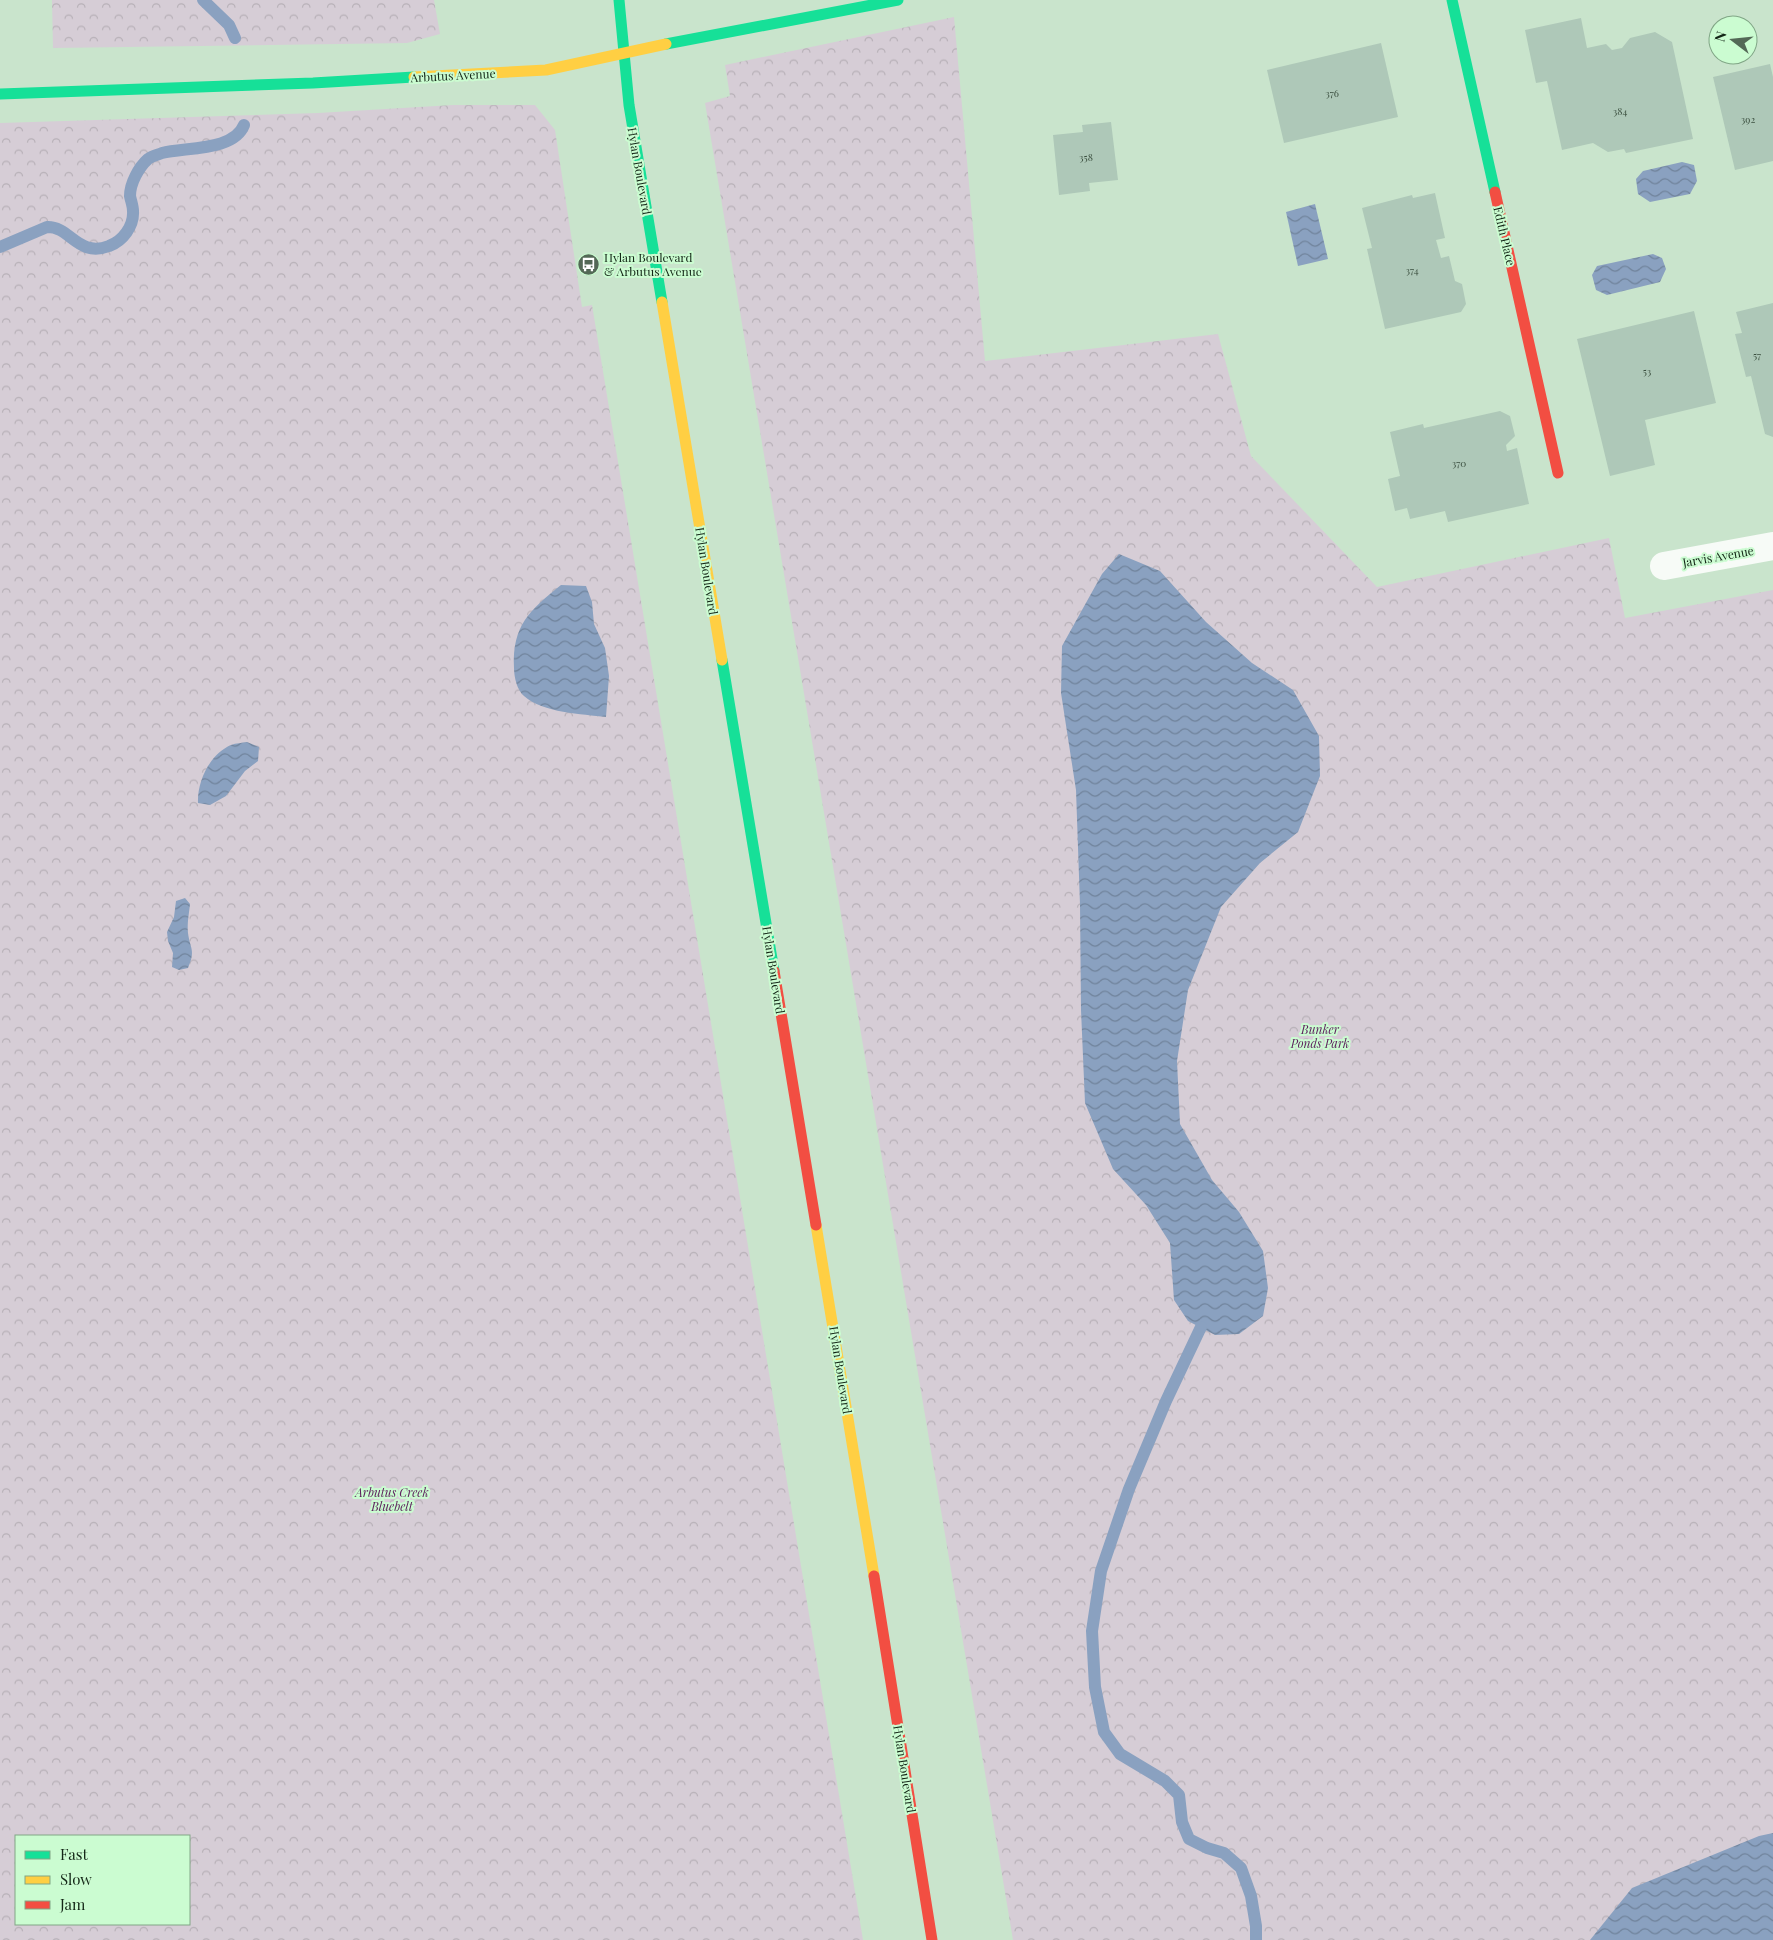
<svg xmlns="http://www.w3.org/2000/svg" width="1773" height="1940" font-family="'Playfair Display',serif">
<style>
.forest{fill:url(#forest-crowns);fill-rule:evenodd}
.water{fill:url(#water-waves)}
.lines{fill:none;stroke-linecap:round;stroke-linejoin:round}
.stream{stroke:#8aa1c0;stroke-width:12}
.building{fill:#aec8b8}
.street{stroke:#f7fbf7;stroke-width:28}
.fast{stroke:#16e098;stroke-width:11}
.slow{stroke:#ffcf43;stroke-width:11}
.jam{stroke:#f24e42;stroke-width:11}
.labels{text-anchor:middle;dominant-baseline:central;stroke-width:4;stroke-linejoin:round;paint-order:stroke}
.number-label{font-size:10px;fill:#3a4e3e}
.street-label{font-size:12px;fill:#132616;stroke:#cbfcd1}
.poi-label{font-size:12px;fill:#132616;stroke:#cbfcd1;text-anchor:start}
.park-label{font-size:12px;font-style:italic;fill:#5d215d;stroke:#cbfcd1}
</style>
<defs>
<pattern id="forest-crowns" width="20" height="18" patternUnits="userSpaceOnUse" patternTransform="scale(1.25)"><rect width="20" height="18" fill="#d6cdd6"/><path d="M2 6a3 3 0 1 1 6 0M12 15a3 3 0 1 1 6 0" fill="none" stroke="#b7b0b7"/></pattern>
<pattern id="water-waves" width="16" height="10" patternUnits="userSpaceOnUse" patternTransform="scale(1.25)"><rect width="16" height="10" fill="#8aa1c0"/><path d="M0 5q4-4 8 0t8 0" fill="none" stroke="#70839b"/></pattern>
</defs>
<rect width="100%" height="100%" fill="#c9e4cc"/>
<!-- forest -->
<g class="forest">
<polygon points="52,0 434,0 440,34 407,43 53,48"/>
<polygon points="954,17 985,361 1218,334 1251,456 1377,587 1609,538 1625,618 1773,590 1773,1940 1013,1940 705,103 730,96 725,65"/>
<path d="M453 105H535L555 130 582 307 592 305 863 1940H0V123L318 113ZM16 1836H189V1924H16Z"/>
</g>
<!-- water -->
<g class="water">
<polygon points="1682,162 1694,165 1697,181 1690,194 1650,202 1638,194 1636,179 1643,171"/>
<polygon points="1315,204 1328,259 1298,266 1286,212"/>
<polygon points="1653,254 1662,258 1666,269 1660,282 1607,295 1596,290 1592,275 1597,266"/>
<polygon points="1119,554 1160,571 1206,622 1252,663 1293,690 1319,736 1320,776 1298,832 1260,863 1221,907 1188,990 1177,1061 1180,1124 1212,1180 1239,1212 1263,1251 1268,1288 1263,1316 1239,1334 1215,1335 1188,1321 1174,1300 1170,1243 1146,1205 1113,1169 1085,1103 1081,1010 1080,905 1076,790 1061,693 1062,646 1102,574"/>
<path d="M561 585 586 586 592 602 594 624 605 648 609 676 606 717C582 714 543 713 524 696 517 690 514 677 514 668 512 625 530 610 561 585Z"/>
<path d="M247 742 259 747 258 761 245 771 226 796 210 805 198 803C197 781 210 754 231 745 236 743 242 743 247 742Z"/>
<path d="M185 898 190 904C189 914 187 923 188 933 190 949 196 950 188 968L179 970 172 967 173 953 168 941 167 932 174 917 176 901Z"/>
<polygon points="1773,1833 1773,1940 1590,1940 1632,1888 1759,1836"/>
</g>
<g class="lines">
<!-- stream -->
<g class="stream">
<polyline points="203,0 229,25 235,38"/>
<path d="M0 247 47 227C70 226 78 258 109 246 123 241 134 226 133 211 133 206 131 201 130 196 130 183 139 167 148 159 152 156 157 155 162 153 186 147 234 151 244 125"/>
<polyline points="1201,1327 1166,1401 1129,1489 1101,1571 1092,1631 1095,1687 1104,1732 1120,1754 1165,1781 1179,1795 1182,1822 1189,1839 1207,1848 1224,1853 1241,1868 1251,1896 1256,1926 1256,1940"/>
</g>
</g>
<!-- building -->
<g class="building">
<polygon points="1581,18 1587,48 1606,44 1612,50 1622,48 1630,38 1655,32 1672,42 1693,139 1626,153 1624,149 1608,152 1593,143 1562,150 1547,81 1536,83 1525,30"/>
<polygon points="1381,43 1398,117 1284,143 1267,70"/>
<polygon points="1770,64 1773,77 1773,161 1735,170 1713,77"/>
<polygon points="1111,122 1118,180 1089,183 1090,191 1059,195 1053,135 1083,132 1082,125"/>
<polygon points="1435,193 1445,238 1436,240 1441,258 1449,256 1455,281 1462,284 1466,304 1461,312 1385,329 1367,249 1372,248 1362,208 1412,195 1413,198"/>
<polygon points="1773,303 1773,437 1765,434 1751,376 1746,377 1735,334 1742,333 1736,312"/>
<polygon points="1694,311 1716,403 1645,420 1655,465 1610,476 1577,339"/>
<polygon points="1500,411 1510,416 1515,436 1506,445 1507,451 1517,448 1529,504 1448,522 1445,511 1410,519 1407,508 1395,511 1388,479 1400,476 1390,432 1423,424 1424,428"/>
</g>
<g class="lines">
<!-- street -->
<polyline class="street" points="1664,566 1773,546"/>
<!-- fast -->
<g class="fast">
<polyline points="619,0 629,105 662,302"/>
<polyline points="1452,0 1495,192"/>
<polyline points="666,44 898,0"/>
<polyline points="0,94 313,83 414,77"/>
<polyline points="722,660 774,971"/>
</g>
<!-- slow -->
<g class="slow">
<polyline points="414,77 546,70 666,44"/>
<polyline points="662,302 722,660"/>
<polyline points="816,1225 874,1576"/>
</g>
<!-- jam -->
<g class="jam">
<polyline points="1495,192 1558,473"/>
<polyline points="774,971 816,1225"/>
<polyline points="874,1576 932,1940"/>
</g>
</g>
<!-- icons -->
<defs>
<symbol id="bus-disc" viewBox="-11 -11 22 22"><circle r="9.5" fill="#536856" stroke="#cbfcd1"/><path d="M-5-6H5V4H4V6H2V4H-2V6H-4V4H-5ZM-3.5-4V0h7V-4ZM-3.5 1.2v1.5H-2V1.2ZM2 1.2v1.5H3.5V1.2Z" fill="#fff"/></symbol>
</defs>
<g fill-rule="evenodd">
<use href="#bus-disc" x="576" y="252" width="25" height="25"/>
</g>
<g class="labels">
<!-- number labels -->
<g class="number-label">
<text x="1332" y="93">376</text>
<text x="1620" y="111">384</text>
<text x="1748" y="119">392</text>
<text x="1086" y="157">358</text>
<text x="1412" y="270">374</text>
<text x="1757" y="355">57</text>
<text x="1647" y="371">53</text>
<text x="1459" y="463">370</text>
</g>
<!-- street labels -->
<g class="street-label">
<text transform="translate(453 75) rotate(-3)">Arbutus Avenue</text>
<text transform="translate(640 171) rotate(80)">Hylan Boulevard</text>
<text transform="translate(1505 236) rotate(77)">Edith Place</text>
<text transform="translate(1718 556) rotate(-10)">Jarvis Avenue</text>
<text transform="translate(707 571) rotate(81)">Hylan Boulevard</text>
<text transform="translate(774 970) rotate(81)">Hylan Boulevard</text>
<text transform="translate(841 1370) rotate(81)">Hylan Boulevard</text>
<text transform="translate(905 1769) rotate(81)">Hylan Boulevard</text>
</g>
<!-- poi labels -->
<g class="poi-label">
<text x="604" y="257">Hylan Boulevard<tspan x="604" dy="14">&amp; Arbutus Avenue</tspan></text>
</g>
<!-- park labels -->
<g class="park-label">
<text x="1320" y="1029">Bunker<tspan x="1320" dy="14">Ponds Park</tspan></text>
<text x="392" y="1492">Arbutus Creek<tspan x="392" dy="14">Bluebelt</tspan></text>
</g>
</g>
<!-- legend -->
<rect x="15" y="1835" width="175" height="90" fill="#cbfcd1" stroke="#81a686"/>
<rect x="25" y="1851" width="25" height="8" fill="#16e098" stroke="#81a686"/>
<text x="60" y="1860" font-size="15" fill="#132616">Fast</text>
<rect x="25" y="1876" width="25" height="8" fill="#ffcf43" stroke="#81a686"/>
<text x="60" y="1885" font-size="15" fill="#132616">Slow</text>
<rect x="25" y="1901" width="25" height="8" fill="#f24e42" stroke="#81a686"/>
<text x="60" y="1910" font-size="15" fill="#132616">Jam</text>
<!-- north arrow -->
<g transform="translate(1733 40) rotate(286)"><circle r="24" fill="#cbfcd1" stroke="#81a686"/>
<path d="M0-4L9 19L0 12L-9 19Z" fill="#536856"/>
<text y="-8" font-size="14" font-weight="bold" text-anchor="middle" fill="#132616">N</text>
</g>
</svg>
